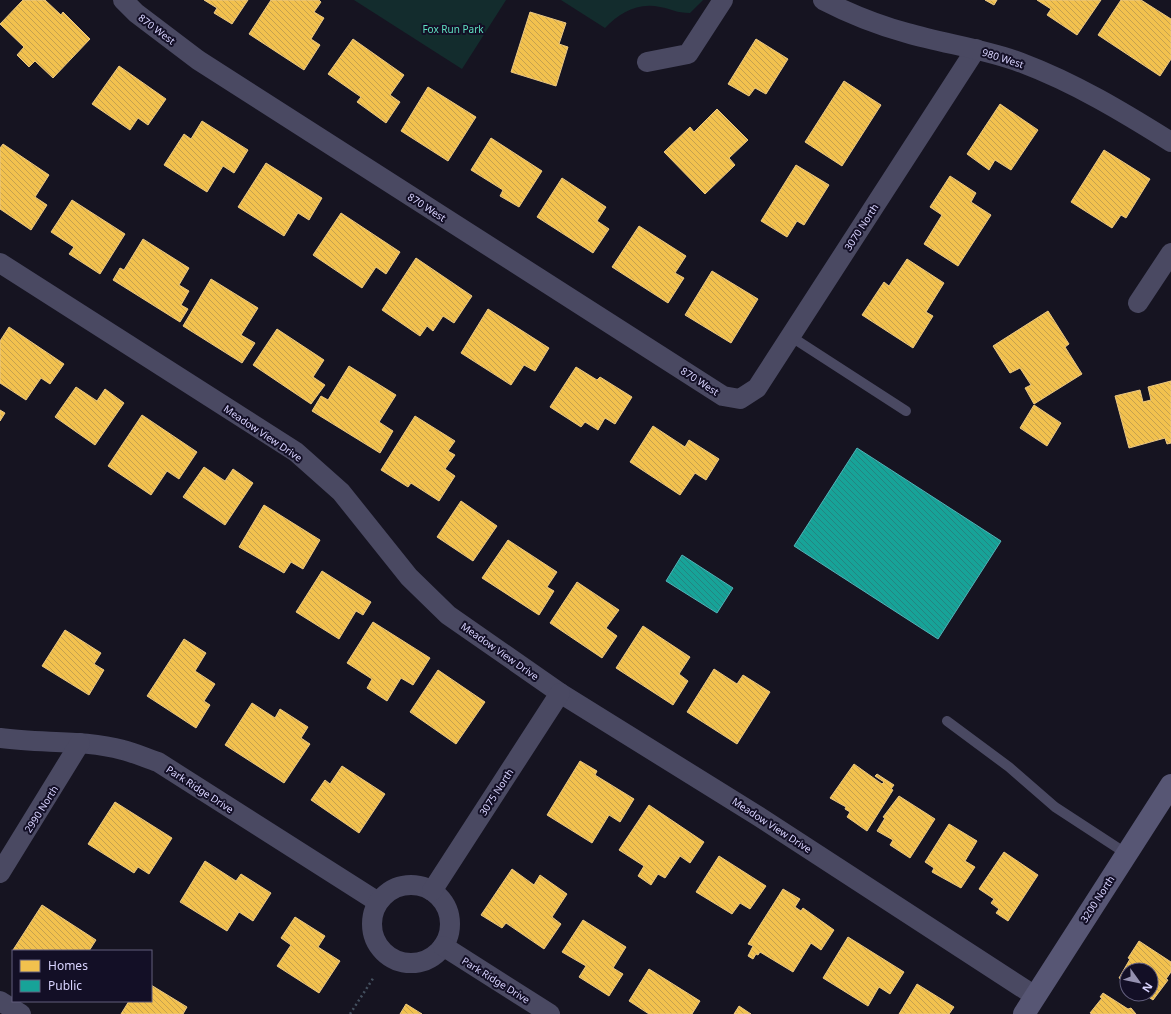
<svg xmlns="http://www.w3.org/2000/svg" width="1171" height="1014" font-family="'Noto Sans',sans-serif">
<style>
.green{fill:#132c2d}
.homes{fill:url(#homes-back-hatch);stroke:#eac783}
.public{fill:url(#public-back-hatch);stroke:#51b2b7}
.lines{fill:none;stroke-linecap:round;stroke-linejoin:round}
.path{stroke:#44505f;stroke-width:2.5;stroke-dasharray:2 3;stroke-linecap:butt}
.lane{stroke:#4a4962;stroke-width:10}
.street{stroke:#4a4962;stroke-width:20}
.secondary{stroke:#575674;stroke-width:22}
.labels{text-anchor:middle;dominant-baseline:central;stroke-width:4;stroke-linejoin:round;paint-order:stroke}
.street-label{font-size:10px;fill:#d9d4ff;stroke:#130f26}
.park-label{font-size:10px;fill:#5fe0c0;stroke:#130f26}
</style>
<defs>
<pattern id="homes-back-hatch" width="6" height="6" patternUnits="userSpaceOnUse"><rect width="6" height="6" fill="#f2c14e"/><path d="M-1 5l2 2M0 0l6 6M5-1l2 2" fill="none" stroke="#c6a14e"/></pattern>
<pattern id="public-back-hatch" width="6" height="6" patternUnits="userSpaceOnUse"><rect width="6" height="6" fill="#17a398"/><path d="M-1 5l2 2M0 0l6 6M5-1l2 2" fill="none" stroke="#248581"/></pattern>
</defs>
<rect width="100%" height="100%" fill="#161421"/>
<!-- green -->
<g class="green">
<polygon points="354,0 506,0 462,69"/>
<path d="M561 0H703L690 13C676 13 672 9 660 7 638 2 619 13 605 28Z"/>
</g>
<!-- homes -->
<g class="homes">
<polygon points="23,0 45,0 61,15 63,12 90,39 53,78 35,61 29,67 17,55 24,47 0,24"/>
<polygon points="204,0 248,0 232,24 214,13 217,8"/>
<polygon points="271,0 319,0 321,2 314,12 324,18 311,39 320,45 304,70 249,34"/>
<polygon points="985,0 997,0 994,5"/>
<polygon points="1037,0 1101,0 1077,35 1047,15 1051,9"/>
<polygon points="1121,0 1141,0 1171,19 1171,59 1160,76 1098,35"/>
<polygon points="530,12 566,23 559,44 568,47 556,86 511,72"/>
<polygon points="353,39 404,75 390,95 400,102 386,123 357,102 361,97 328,74"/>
<polygon points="756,39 788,59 766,94 755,88 749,96 728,84"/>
<polygon points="119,66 166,99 148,125 138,118 130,130 92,104"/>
<polygon points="844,81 881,105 842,166 805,142"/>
<polygon points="428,87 476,117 448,161 401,131"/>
<polygon points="1000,104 1038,130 1011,170 995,160 989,170 967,154"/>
<polygon points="717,109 748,140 729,158 735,165 705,194 664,152 690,127 694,132"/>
<polygon points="202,121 248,150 234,173 223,166 207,192 164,165 184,134 191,139"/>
<polygon points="491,138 542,171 519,207 500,196 503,190 471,170"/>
<polygon points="3,144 49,175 35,197 47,205 31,230 0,209 0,148"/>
<polygon points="1104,150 1150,179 1126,218 1121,215 1112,228 1071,202"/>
<polygon points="266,163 322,198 309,220 298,213 284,236 238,207"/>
<polygon points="796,165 829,185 804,225 797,221 787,237 761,221"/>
<polygon points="950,176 976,193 971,202 991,215 958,266 924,244 942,215 930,207"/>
<polygon points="562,178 606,207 597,221 609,229 593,253 537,217"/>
<polygon points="72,200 125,234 100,274 69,254 74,247 51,232"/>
<polygon points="341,213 400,252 386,274 376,267 362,288 313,255"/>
<polygon points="639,226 686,256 675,273 684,278 668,303 612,267"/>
<polygon points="143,239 189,268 179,285 189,291 181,305 188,309 180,322 113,280 120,268 124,270"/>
<polygon points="416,258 472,296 454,323 443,316 433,331 427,326 420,336 382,310"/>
<polygon points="907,259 944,283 926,312 933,316 913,348 862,315 884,282 889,286"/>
<polygon points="712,271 758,299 731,343 685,315"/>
<polygon points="211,279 258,308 241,335 255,343 242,363 183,326"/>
<polygon points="488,309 549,348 535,371 524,365 511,385 461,353"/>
<polygon points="1048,311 1069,344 1065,347 1082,374 1034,404 1025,388 1031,385 1020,368 1010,373 993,346"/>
<polygon points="9,327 64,364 50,384 41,378 26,400 0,383 0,341"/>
<polygon points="277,329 324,360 313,377 325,385 311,404 253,365"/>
<polygon points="349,366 396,395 379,422 393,431 380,453 312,411 321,396 328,400"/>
<polygon points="576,367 597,380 600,377 632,397 615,424 605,418 598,430 585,422 581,427 550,407"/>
<polygon points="1171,381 1171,443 1167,444 1165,438 1129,448 1115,396 1140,390 1143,402 1151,400 1148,387"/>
<polygon points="76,387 97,401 105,389 124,403 95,445 55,417"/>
<polygon points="1034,405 1061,423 1047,446 1020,428"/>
<polygon points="0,410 5,413 0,421"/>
<polygon points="142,415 197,452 179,479 167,471 151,495 108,466"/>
<polygon points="415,416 455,441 448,451 455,455 445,469 455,476 439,501 411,483 408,487 381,470"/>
<polygon points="653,426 685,447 689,440 719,459 706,480 695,473 680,495 630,462"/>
<polygon points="204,467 225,481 233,469 253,483 225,525 183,497"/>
<polygon points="461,501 497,526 473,561 437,537"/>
<polygon points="264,505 320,540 303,569 291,562 284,573 239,547"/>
<polygon points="508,540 557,572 547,587 554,591 539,615 482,578"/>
<polygon points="322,571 371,602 363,615 356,611 339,639 296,612"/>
<polygon points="577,582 619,610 606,628 617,636 602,658 550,623"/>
<polygon points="373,622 430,658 413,685 401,678 387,701 367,688 372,679 347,663"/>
<polygon points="643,626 690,657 679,674 688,681 673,705 616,668"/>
<polygon points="65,630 101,653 94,664 104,670 89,695 42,666"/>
<polygon points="184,639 206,653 195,671 215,684 204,701 210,705 196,728 147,696"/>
<polygon points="714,669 737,684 743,675 770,692 737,744 687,712"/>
<polygon points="438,670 485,702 456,744 410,712"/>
<polygon points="252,703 275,718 280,709 308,727 301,738 310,744 284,783 225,745"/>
<polygon points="580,761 597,771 595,775 634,799 620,822 609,815 592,843 547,815"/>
<polygon points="854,764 882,784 884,782 875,776 877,774 894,785 891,789 893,790 867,831 847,817 850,812 845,809 846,807 830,798"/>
<polygon points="342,766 385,794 359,833 311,800 325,780 330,784"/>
<polygon points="899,796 935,819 910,858 890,845 893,840 877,831 885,818 883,817"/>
<polygon points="115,802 172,838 149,874 138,867 134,873 88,844"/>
<polygon points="649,805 704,842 690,863 680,856 665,878 658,874 651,885 638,876 644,866 619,850"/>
<polygon points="949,824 977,841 965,861 975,867 961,888 932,872 934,868 925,862"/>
<polygon points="1004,852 1038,875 1008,921 996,913 999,909 991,903 994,899 979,889"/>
<polygon points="719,856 766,886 750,909 740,903 732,914 696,892"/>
<polygon points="205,861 236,881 241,874 271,893 253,921 239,912 227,931 180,902"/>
<polygon points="512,869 534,885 540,875 567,894 552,917 561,924 544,949 506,923 502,928 481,915"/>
<polygon points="783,889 800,899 795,907 801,911 803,908 834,930 821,950 811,943 793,972 760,952 758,955 756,954 753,959 748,956 753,946 748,944"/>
<polygon points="42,905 96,940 89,951 13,950"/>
<polygon points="295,917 325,936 318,947 340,961 319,993 277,966 291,945 281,938"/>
<polygon points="583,920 626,947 613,968 623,974 609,996 579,977 586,966 562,952"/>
<polygon points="848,937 904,972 890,994 879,987 868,1006 823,978"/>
<polygon points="1139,941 1171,962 1171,972 1166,979 1168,980 1153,1000 1144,994 1151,994 1151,970 1127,970 1127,983 1119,978 1130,959 1128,958"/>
<polygon points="649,969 700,1001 692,1014 649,1014 629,1001"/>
<polygon points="917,984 954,1007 949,1014 899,1014"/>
<polygon points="151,985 187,1007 183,1014 121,1014 129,1001 151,1001"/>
<polygon points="1103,993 1128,1009 1131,1008 1136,1014 1093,1014 1090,1013 1102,998 1100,997"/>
<polygon points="406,1004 422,1014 400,1014"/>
<polygon points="739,1006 751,1014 734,1014"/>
</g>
<!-- public -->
<g class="public">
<polygon points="857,448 1001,541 938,639 794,546"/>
<polygon points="682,555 733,588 717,613 666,581"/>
</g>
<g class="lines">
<!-- path -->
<polyline class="path" points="350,1014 374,977"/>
<!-- lane -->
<g class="lane">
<polyline points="790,336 906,411"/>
<polyline points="947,721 1009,767 1055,807 1127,854"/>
</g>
<!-- street -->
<g class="street">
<polyline points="123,0 136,13 198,60 723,396 740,399 757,388 976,49"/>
<path d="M823 0C850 14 878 25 907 33 945 44 985 49 1022 63 1075 83 1123 112 1171 142"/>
<polyline points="647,62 688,54 723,0"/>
<polyline points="0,263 296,452 341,492 409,577 448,615 560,693 758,816 1035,996"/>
<polyline points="1138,303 1171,253"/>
<path d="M0 738C40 744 83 739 123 750 135 753 146 758 158 762L378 902"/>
<polyline points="0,873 80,743"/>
<circle cx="411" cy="924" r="39"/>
<polyline points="432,891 560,693"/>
<polyline points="443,946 550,1014"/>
<polyline points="0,1001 21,1014"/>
</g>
<!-- secondary -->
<polyline class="secondary" points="1024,1014 1171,785"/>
</g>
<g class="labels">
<!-- street labels -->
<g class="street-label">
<text transform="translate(157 29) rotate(37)">870 West</text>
<text transform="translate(1003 58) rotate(18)">980 West</text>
<text transform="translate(427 207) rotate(33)">870 West</text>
<text transform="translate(861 227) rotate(-57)">3070 North</text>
<text transform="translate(700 381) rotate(33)">870 West</text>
<text transform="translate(263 433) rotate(34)">Meadow View Drive</text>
<text transform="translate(500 651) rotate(35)">Meadow View Drive</text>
<text transform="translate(200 789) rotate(33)">Park Ridge Drive</text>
<text transform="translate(496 792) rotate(-57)">3075 North</text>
<text transform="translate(41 809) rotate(-58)">2990 North</text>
<text transform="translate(772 825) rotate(33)">Meadow View Drive</text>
<text transform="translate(1097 899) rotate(-57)">3200 North</text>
<text transform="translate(496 980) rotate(32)">Park Ridge Drive</text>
</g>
<!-- park labels -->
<g class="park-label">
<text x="453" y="29">Fox Run Park</text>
</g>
</g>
<!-- legend -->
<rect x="12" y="950" width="140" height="52" fill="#130f26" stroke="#625e7d"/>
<rect x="20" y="960" width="20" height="12" fill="#f2c14e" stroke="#625e7d"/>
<text x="48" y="970" font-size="12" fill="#d9d4ff">Homes</text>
<rect x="20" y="980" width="20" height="12" fill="#17a398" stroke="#625e7d"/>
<text x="48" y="990" font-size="12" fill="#d9d4ff">Public</text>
<!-- north arrow -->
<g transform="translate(1139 982) rotate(123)"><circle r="19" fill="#130f26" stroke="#625e7d"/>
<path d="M0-3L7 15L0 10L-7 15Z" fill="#9591b1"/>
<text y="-6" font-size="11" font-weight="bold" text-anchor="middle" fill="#d9d4ff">N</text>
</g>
</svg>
